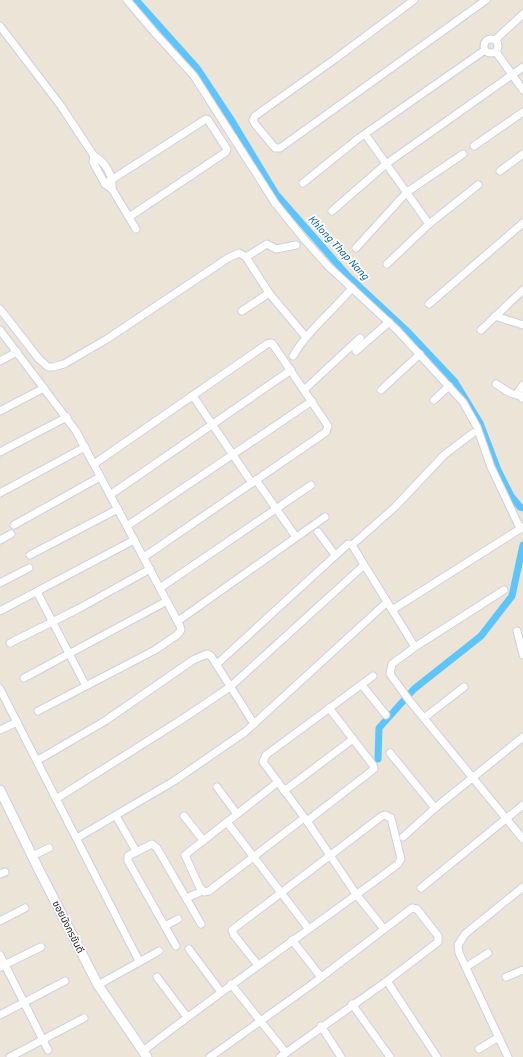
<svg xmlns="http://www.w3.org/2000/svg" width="523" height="1057" font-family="'Source Sans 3','Noto Sans Thai',sans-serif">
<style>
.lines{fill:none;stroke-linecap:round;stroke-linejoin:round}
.canal{stroke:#5dc5fb;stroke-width:7}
.minor-casing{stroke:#cccfe3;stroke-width:9}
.tertiary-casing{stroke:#cccfe3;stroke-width:11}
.minor{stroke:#fff;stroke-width:7}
.tertiary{stroke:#fff;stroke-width:9}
.labels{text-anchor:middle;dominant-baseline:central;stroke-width:3.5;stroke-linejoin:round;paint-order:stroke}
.street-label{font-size:10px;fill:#272727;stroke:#fff}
.water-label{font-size:11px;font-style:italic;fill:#005ea3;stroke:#fff}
</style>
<rect width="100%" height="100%" fill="#ece5d7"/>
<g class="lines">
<!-- canal -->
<g class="canal">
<polyline points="136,0 197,68 232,121 276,194 348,276 406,330 455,382 480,423 498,470 511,496 520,507 523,508"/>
<polyline points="378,759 379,728 414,689 481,636 512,596 523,545"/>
</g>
<defs>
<g id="minor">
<polyline points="127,0 154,32 194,76 275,203 304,239 328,266 397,330 463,402 477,427 491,467 520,528"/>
<polyline points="414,0 335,59 255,116 253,120 255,124 275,148 280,148 486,0"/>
<path d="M0 26 61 106 94 156C106 162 113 176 112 189"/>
<circle cx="491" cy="46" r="7"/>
<polyline points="495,40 523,14"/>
<polyline points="496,52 523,90"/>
<polyline points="365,134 429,224"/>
<polyline points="474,146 523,112"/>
<polyline points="94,156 93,162 105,184 112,189 136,229"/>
<polyline points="500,171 523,154"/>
<polyline points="303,183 359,138 485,50"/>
<polyline points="105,184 206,119 208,120 227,149 226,152 129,217"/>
<polyline points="332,211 386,164 523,67"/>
<polyline points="356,248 407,192 463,154"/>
<polyline points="246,257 267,244 276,249 296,245"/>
<polyline points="387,264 429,224 478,185"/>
<polyline points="429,304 523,223"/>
<polyline points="0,309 39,359 48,367 53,367 64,364 107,339 228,258 239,253 246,257 269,293 305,336"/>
<polyline points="242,311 269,293"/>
<polyline points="495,316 523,325"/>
<polyline points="0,330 76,431 180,626 181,630 177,635 155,650 38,711"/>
<polyline points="481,330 523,290"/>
<polyline points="356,351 389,322"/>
<path d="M293 356C308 330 333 311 352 288"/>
<polyline points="0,361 17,352"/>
<polyline points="496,384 510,393 520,396"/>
<polyline points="305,389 360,338"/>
<polyline points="381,390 420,354"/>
<polyline points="193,396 252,483"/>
<polyline points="522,398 518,392 523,385"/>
<polyline points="434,400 449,386"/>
<polyline points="0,411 44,388"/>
<polyline points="0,452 67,417"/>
<polyline points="94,464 267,344 272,343 328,426 326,432 144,557"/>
<polyline points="256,480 296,537"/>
<polyline points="0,493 85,447"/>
<polyline points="110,495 291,370"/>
<polyline points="14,525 100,477"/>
<polyline points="127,526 312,401"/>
<polyline points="318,532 335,555"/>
<polyline points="0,540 11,534"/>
<polyline points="352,545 395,507 444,455 473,433"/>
<polyline points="30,555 118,509"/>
<polyline points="0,583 29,568"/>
<polyline points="160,588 311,485"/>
<polyline points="504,590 415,647 392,664 390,674 409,700 523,839"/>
<polyline points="37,592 86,686"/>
<polyline points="392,610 523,527"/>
<polyline points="0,611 134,540"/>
<polyline points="178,621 325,517"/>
<polyline points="517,631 523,655"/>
<polyline points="10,643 78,609 150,569"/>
<polyline points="217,664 348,544 352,545 415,647"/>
<polyline points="373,676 266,755 263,762 307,821 356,894 384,929"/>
<polyline points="24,678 167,601"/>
<polyline points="362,685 386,715"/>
<polyline points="0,689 139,961"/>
<polyline points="424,718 464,687"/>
<polyline points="0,730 17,722"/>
<polyline points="390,753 435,808"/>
<polyline points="38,760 105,721 193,660 207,654 211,656 254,724"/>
<polyline points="278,782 185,855 199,886 204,892 209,891 304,818"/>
<polyline points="217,787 237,814"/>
<polyline points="284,791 353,739"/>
<polyline points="56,799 184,718 230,687 363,566"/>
<polyline points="116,816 136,851"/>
<polyline points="184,816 203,840"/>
<polyline points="307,821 374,769 373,765 329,708"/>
<polyline points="227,822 308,928"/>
<polyline points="403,837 435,808 523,737"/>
<polyline points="77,838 174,781 245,732 386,603"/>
<polyline points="32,856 49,848"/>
<polyline points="0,874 5,872"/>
<polyline points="421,888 523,805"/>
<polyline points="186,898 198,893"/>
<polyline points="0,921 25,908"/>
<polyline points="165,926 178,919"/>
<polyline points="292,940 321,977"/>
<polyline points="176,946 128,861 128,856 152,844 157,848 201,924"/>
<polyline points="189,949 221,992"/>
<polyline points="0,955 48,1050"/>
<polyline points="0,967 41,947"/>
<polyline points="466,967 488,953"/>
<polyline points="157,977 187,1017"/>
<polyline points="506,977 523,970"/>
<polyline points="387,981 437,1057"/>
<polyline points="231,984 286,1053"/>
<polyline points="98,985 159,951"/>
<polyline points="352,1004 390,1057"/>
<polyline points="0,1015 65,981"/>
<polyline points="321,1026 341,1057"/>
<polyline points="479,1049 499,1037"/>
<path d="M143 1051C227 986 314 927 398 864L401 859 400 855 391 818 385 815 382 816 232 930 234 935 258 965"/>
<polyline points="10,1057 84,1018"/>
<polyline points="210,1057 311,985 412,908 417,909 438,936 438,942 387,981 280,1057"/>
<polyline points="508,1057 459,953 458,945 465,934 523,887"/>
</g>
<polyline id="tertiary" points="0,790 39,870 98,985 147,1057"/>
</defs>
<!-- minor casing -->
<use href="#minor" class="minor-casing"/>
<!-- tertiary casing -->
<use href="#tertiary" class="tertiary-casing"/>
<!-- minor -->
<use href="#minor" class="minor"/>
<!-- tertiary -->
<use href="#tertiary" class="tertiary"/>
</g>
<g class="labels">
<!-- street labels -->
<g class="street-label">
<text transform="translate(68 927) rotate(63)">ซอยมังกรขันดี</text>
</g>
<!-- water labels -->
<g class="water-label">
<text transform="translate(339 248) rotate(47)">Khlong Thap Nang</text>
</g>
</g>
</svg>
